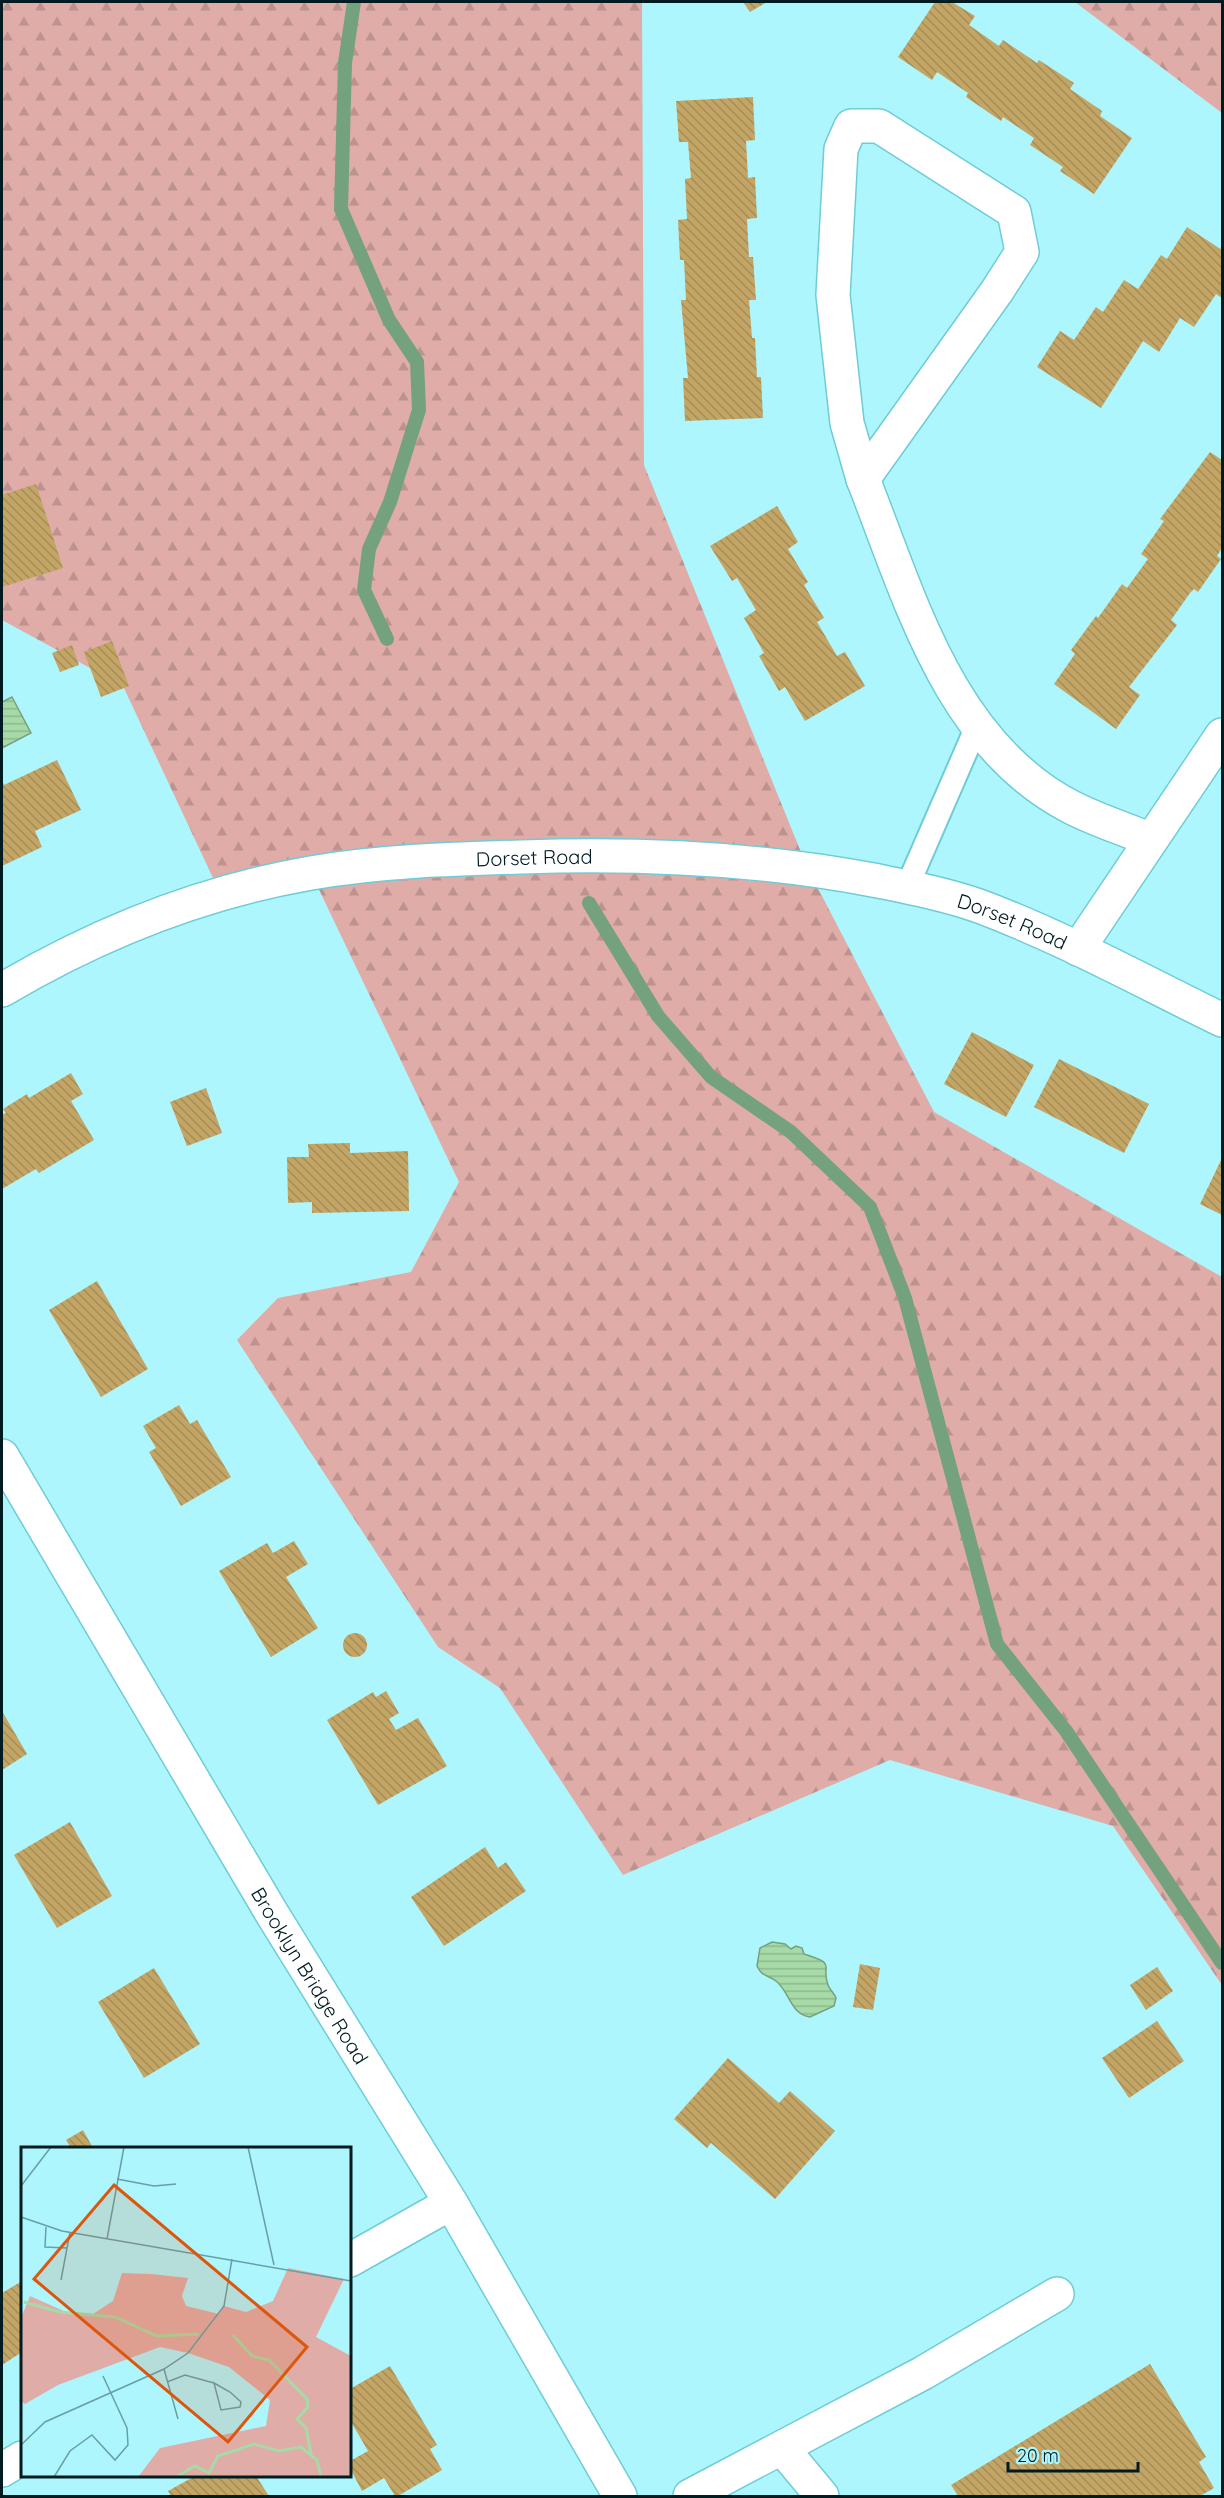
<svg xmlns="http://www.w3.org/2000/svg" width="1224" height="2498" font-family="Quicksand,sans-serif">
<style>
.forest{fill:url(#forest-firs)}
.water{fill:url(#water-rules);stroke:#74a17e;stroke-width:1.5}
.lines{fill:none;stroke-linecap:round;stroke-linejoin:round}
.stream{stroke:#74a17e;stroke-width:14}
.building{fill:url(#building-back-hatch)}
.service-casing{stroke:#6fccd7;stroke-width:26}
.minor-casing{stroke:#6fccd7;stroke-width:36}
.tertiary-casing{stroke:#6fccd7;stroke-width:36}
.service{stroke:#fff;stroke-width:22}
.minor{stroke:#fff;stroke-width:33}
.tertiary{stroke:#fff;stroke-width:33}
.labels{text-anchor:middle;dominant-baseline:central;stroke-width:5;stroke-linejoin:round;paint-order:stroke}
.street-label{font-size:20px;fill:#001c20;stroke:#aef6fe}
.inset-river{fill:none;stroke:#a6daa7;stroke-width:3}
.inset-road{fill:none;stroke:#689fa5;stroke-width:1.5}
.view{fill:#dc560d;fill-opacity:0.15;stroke:#dc560d;stroke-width:3}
.inset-edge{fill:none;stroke:#001c20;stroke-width:3}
</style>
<defs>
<pattern id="forest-firs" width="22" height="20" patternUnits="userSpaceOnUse" patternTransform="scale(1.5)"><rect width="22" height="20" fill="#dfaca7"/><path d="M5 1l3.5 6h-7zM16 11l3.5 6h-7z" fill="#be938f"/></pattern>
<pattern id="water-rules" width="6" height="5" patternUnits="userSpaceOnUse" patternTransform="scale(1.5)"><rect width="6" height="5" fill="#a6daa7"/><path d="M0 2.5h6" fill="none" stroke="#8dba8f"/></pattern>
<pattern id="building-back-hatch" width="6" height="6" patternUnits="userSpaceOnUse" patternTransform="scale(1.5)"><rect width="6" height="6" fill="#c3a565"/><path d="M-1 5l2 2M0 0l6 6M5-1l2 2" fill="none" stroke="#a68d57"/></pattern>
</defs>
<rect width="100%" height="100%" fill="#aef6fe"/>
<!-- forest -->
<g class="forest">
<polygon points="2,2 642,2 644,465 807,867 934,1112 1222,1277 1222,1985 1113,1826 890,1760 623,1875 500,1688 438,1647 237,1340 278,1298 411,1272 459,1182 311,873 221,895 123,686 2,620"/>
<polygon points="1075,2 1222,2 1222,113"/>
</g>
<!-- water -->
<g class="water">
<polygon points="12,697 31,733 2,748 2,702"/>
<path d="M772 1942 785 1944 791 1949 796 1946 802 1948 804 1954C839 1965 820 1964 828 1985 830 1990 834 1993 836 1998L834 2006 810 2017C790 2014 790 1992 776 1981 768 1975 762 1977 757 1966L760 1948Z"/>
</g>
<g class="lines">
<!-- stream -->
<g class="stream">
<polyline points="354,2 345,63 341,209 389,320 417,362 419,410 390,502 369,549 364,590 387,639"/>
<polyline points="589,903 658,1016 711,1077 791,1132 870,1207 905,1298 997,1644 1066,1731 1222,1963"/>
</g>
</g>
<!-- building -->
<g class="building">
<polygon points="743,2 767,2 750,12"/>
<polygon points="935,2 952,2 975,16 969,25 999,46 1003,40 1037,63 1039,60 1074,83 1070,89 1102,111 1100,116 1132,138 1094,194 1060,171 1063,167 1030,145 1034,138 1003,117 1001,121 966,97 968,93 937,72 932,80 898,57"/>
<polygon points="753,97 755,140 746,141 747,159 748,178 755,177 757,218 747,219 749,257 753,257 756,300 749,300 752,338 755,338 757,377 761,377 763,418 685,421 683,378 688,378 681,300 686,300 684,260 680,260 678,220 687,219 685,179 691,178 688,142 679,142 676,101"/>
<polygon points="1187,227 1222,250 1222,298 1216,294 1194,327 1180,318 1159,352 1143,341 1101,408 1037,367 1060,331 1074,340 1096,307 1103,312 1124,280 1138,289 1161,255 1167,259"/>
<polygon points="1210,452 1222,460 1222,548 1217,556 1221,559 1198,592 1194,589 1190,593 1171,620 1177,625 1129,687 1140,695 1116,729 1054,684 1075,654 1071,650 1096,616 1098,618 1122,584 1127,588 1148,559 1141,554 1164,521 1160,519"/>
<polygon points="36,484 63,568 2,587 2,495"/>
<polygon points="777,506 798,542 788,549 808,582 804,585 824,618 817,622 837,656 845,652 865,686 805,721 785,687 779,691 759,656 764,653 744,618 756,610 737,578 732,581 710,546"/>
<polygon points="112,641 129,686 101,697 84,652"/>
<polygon points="72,645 79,665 60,672 52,653"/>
<polygon points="57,760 81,810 35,831 42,847 2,866 2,780 4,785"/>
<polygon points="972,1032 1034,1065 1006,1117 944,1084"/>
<polygon points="1059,1059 1149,1104 1124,1153 1034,1107"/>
<polygon points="71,1073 83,1094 71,1101 94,1140 39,1173 36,1169 2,1189 2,1115 6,1113 3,1109 27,1094 29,1098"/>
<polygon points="206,1088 222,1133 187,1146 170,1102"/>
<polygon points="350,1143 350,1153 408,1151 409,1211 312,1213 312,1202 288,1203 287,1157 309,1157 308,1144"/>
<polygon points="1222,1158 1222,1215 1200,1204"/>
<polygon points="97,1281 148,1369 101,1397 49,1310"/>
<polygon points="179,1405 190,1424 197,1420 231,1477 181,1506 149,1452 156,1448 143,1426"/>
<polygon points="294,1541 308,1564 286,1577 318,1628 271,1657 219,1571 267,1543 273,1553"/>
<circle cx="355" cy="1645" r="12"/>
<polygon points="386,1691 399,1713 389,1719 396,1730 418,1718 447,1766 378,1805 327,1720 373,1692 376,1697"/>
<polygon points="2,1711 27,1754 2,1770"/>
<polygon points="70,1822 112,1896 57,1928 14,1855"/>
<polygon points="485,1847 498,1868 506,1862 526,1891 444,1946 411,1897"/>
<polygon points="860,1964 880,1968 873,2010 853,2007"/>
<polygon points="1157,1967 1173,1991 1146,2010 1130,1985"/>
<polygon points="154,1968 200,2044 144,2078 98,2002"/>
<polygon points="1157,2021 1184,2061 1129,2098 1102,2058"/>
<polygon points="728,2058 779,2103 790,2091 835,2131 775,2199 711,2143 707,2148 674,2119"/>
<polygon points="83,2130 93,2148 71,2148 66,2140"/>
<polygon points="22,2281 22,2352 2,2365 2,2293"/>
<polygon points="1150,2364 1206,2457 1199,2462 1214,2488 1200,2496 958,2496 951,2485"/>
<polygon points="390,2366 437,2445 430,2449 442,2470 398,2496 395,2496 384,2478 362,2491 350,2468 350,2461 368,2451 350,2420 350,2389"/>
<polygon points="195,2476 256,2476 269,2496 171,2496 168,2491"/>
</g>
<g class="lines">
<defs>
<polyline id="service" points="907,887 977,726"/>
<g id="minor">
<polygon points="851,126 879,126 1014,212 1022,252 997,291 863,479 847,423 833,295 841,149"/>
<path d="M863 479C910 598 949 744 1071 807 1096 820 1125 829 1151 840"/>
<polyline points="1078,949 1222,735"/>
<path id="s1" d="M2 990C97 934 202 892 311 873 381 861 452 859 522 857 640 853 757 858 873 880 908 887 945 894 979 906 1062 937 1142 981 1222 1020"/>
<polyline points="350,2260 451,2203"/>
<polyline points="782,2448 822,2496"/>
<polyline points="2,2470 22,2458"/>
<polyline points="690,2496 923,2373 1057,2294"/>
</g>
<g id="tertiary">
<path id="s2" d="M2 1456 271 1912 451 2203 620 2496"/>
</g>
</defs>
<!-- service casing -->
<use href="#service" class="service-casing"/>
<!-- minor casing -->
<use href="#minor" class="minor-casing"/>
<!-- tertiary casing -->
<use href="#tertiary" class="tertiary-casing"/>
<!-- service -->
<use href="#service" class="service"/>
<!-- minor -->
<use href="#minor" class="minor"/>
<!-- tertiary -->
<use href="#tertiary" class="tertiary"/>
</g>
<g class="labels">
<!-- street labels -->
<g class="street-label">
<text stroke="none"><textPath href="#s1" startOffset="556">Dorset Road</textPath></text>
<text stroke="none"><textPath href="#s1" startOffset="1042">Dorset Road</textPath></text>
<text stroke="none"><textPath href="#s2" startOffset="604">Brooklyn Bridge Road</textPath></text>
</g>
</g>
<!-- overview -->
<g transform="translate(21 2147)">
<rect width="330" height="330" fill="#aef6fe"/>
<path d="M267 121 323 132 295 190 330 209V330H117L139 301 245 279 249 253 208 220 167 206 139 200 37 238 4 257 0 254V171L9 149 45 165 72 167 92 154 101 126 130 127 167 131 161 149 165 159 198 167 203 159 225 165 252 154Z" fill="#dfaca7"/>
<path class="inset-river" d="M3 155 38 165 94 170 136 189 178 187M212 188 231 209 248 213 286 252 287 260 276 272 285 281 290 307M155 330 174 319 188 326 197 309 233 297 258 304 280 300 296 313 300 330"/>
<path class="inset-road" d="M227 0 253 118M96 32 133 39 155 37M0 39 30 0M0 70 41 84 330 134M25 80 24 100 46 101M86 92 103 0M40 133 49 85M143 222 157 272M146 235 164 228 193 236M193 236 209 245 220 255 219 260 200 263ZM0 298 24 275 143 222 167 206 203 159 211 112M33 330 49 304 71 288 94 313 107 298 106 281 82 229"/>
<path class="view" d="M93 38 286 200 207 295 13 132Z"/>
<rect width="330" height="330" class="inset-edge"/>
</g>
<!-- border -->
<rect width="1224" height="2498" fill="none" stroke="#001c20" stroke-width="6"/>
<!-- scale -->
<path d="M1008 2462v9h130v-9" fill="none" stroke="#001c20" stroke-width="3"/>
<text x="1017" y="2462" font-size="18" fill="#001c20" stroke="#aef6fe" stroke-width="4.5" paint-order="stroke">20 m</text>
</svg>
